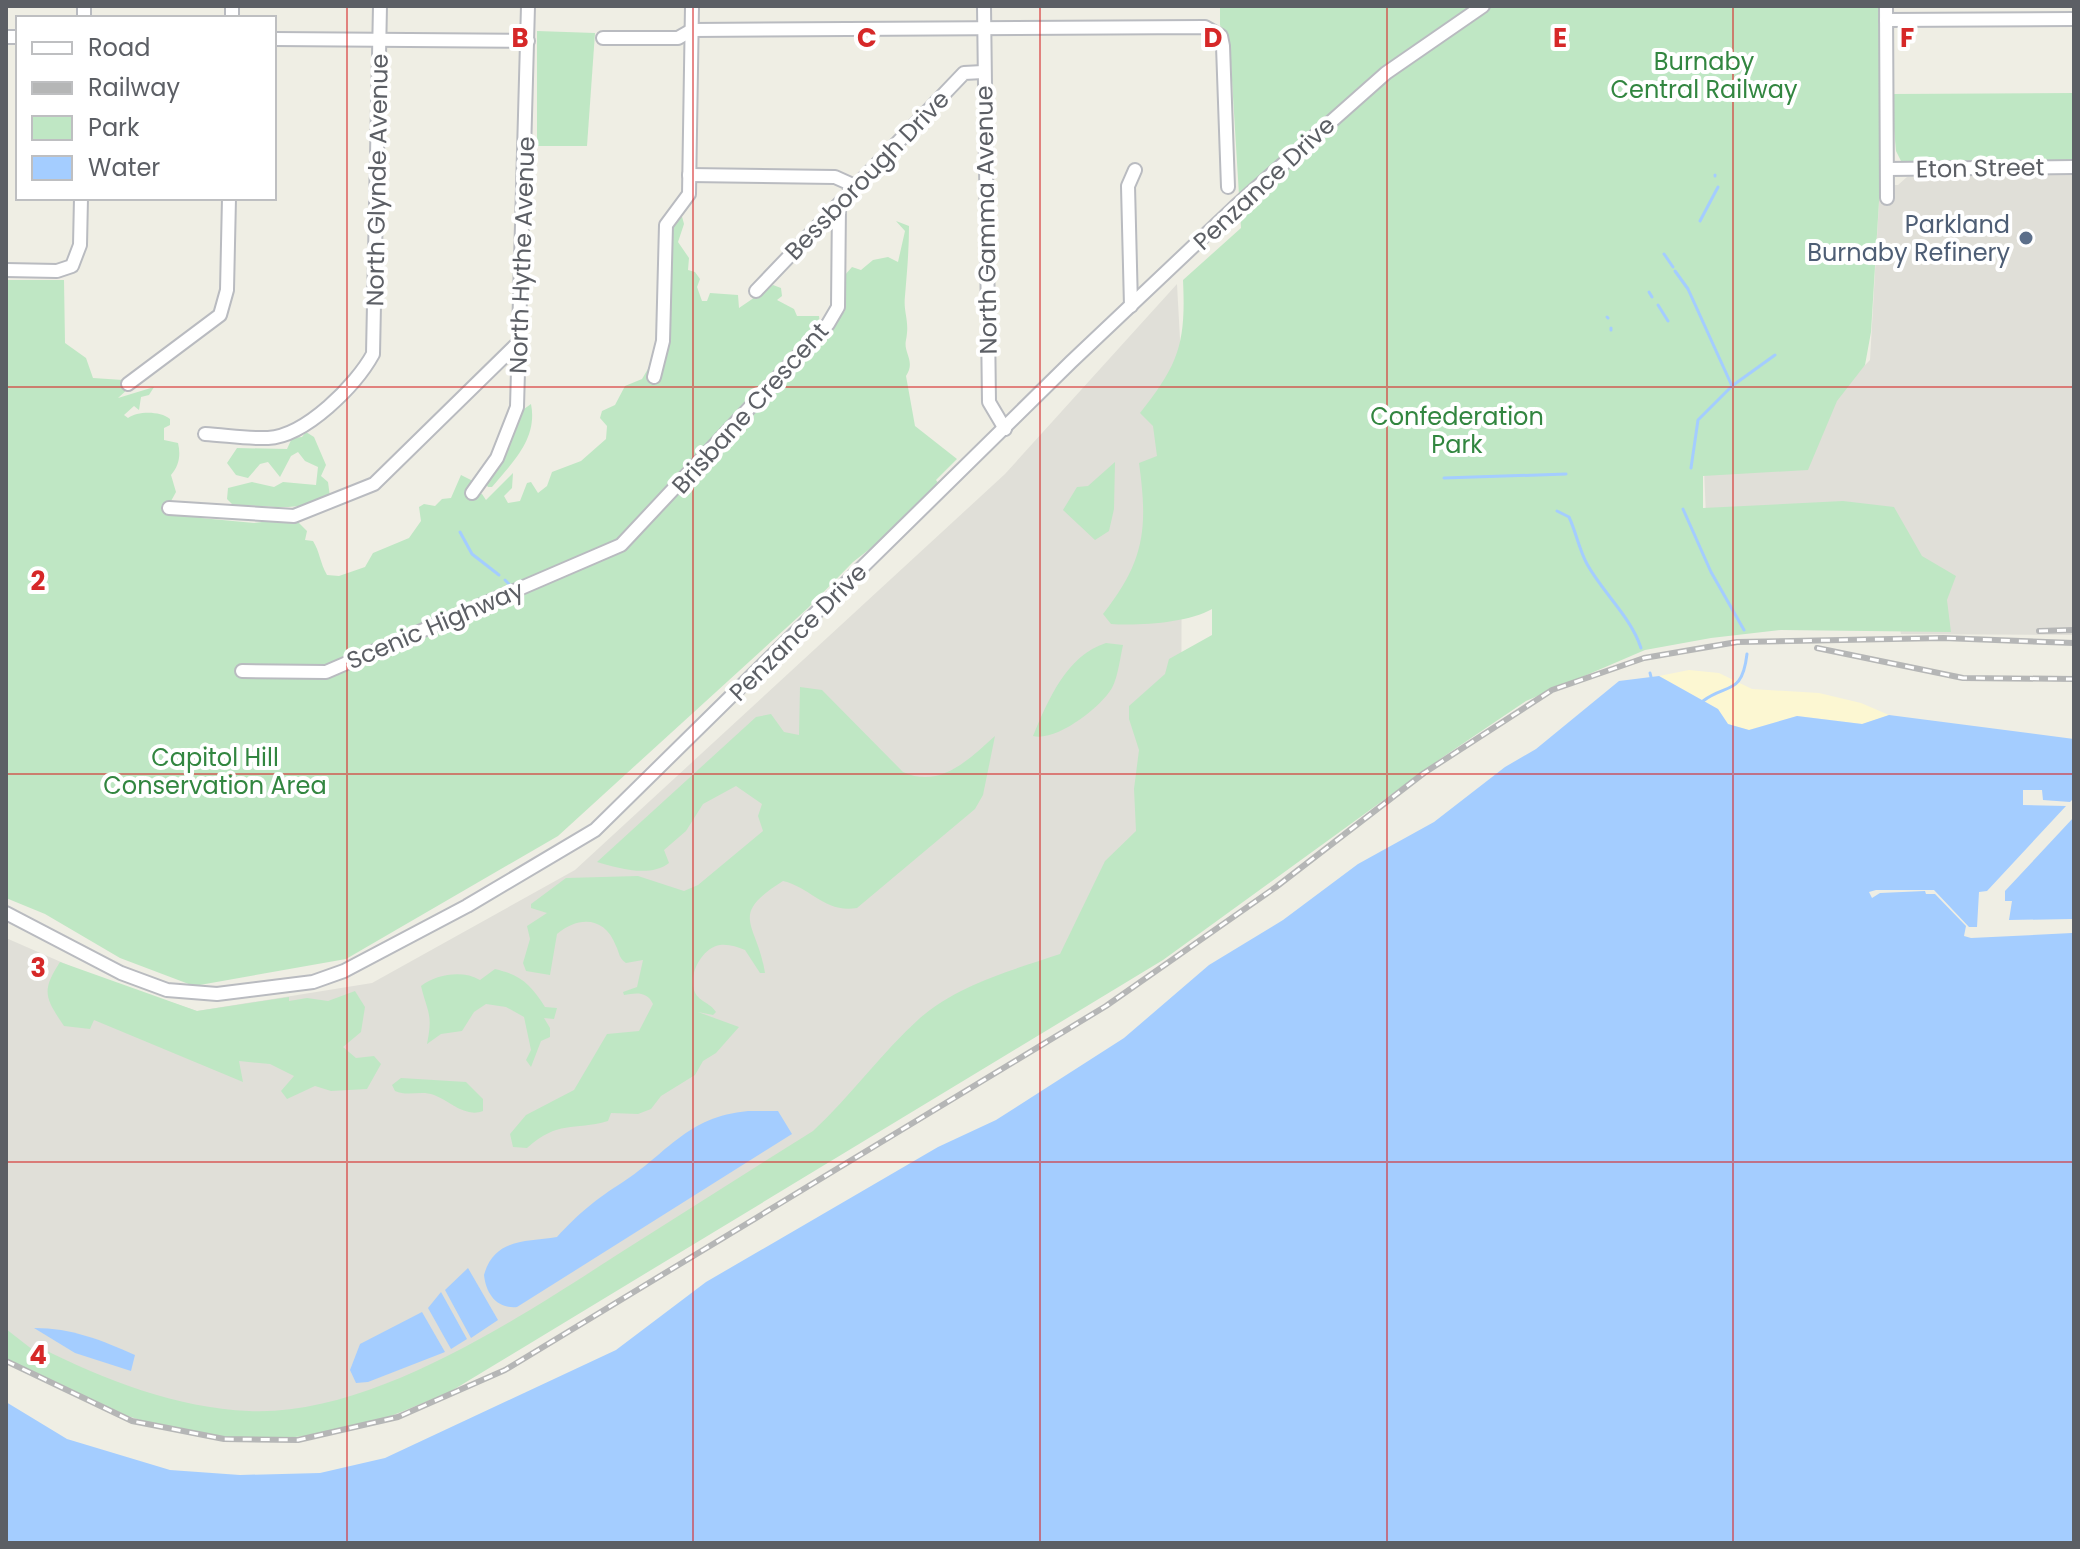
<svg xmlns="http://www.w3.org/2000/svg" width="2080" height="1549" font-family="Poppins,sans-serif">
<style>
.industrial{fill:#e0dfd8}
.green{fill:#bfe7c4}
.sand{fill:#fcf7d2}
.water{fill:#a4cdff}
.pier{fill:#efeee4}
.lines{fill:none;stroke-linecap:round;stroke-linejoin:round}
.stream{stroke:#a4cdff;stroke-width:3}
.minor-casing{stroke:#b9bbc0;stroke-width:16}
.minor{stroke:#fff;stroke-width:12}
.rail-casing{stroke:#b5b6b6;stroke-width:6}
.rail{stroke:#fff;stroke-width:3;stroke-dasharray:9;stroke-linecap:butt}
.grid{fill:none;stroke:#d62828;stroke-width:2;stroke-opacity:0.55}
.service-dot{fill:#5c6f8a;stroke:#fff;stroke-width:3}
.labels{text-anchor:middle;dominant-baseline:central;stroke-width:8;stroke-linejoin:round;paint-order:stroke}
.park-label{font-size:24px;fill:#328640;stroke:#fff}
.street-label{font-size:24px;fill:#5c5f65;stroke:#fff}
.service-label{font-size:24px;fill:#4e5e75;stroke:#fff;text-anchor:end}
.grid-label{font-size:26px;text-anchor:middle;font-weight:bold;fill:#d62828;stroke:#fff;stroke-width:8;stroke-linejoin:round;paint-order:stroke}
</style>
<rect width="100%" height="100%" fill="#efeee4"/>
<!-- industrial -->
<g class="industrial">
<polygon points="2074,173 2074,635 1901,634 1884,540 1706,516 1704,469 1833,398 1870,360 1880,185 1898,185 1907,177"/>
<polygon points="1177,284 1182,376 1181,899 370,1418 191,1422 6,1351 6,938 93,976 197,1011 372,983 575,870 1005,474"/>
</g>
<!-- green -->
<g class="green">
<path d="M1220 6H1880V185L1871 332 1865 365 1837 401 1808 470 1703 476V508L1843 501 1894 507 1922 556 1956 576 1947 600 1951 632 1781 630 1711 638 1645 650 1526 701 1443 757 1163 960 448 1393C418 1404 387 1420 356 1427 225 1458 120 1424 6 1360V1329L33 1350 41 1348C105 1380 177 1408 249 1411 372 1417 522 1316 623 1251 686 1211 749 1171 813 1131 851 1096 881 1053 920 1018 959 984 1013 970 1060 954L1105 861 1136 831 1134 789 1139 750 1129 719V706L1165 674 1169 659 1212 635V609C1188 623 1138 626 1111 624L1103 614C1145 561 1148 528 1139 463L1157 456 1153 426 1140 413C1179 364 1186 343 1183 280L1241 228 1230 47 1220 25Z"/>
<polygon points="537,31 595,33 587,146 537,146"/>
<polygon points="2074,93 2074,161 1901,161 1896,151 1891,94"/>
<path d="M680 209 684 224 678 242 689 258 688 270 695 272 700 279 697 287 702 301H707L710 293 738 295 739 308 773 285 781 288 782 296 777 300 794 309 797 316H819L820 325 807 351 845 311 844 276 852 267 861 270 873 260 888 257 898 262 905 231 896 221 909 226C909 250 907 272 905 296 903 313 910 320 906 340 903 353 916 361 906 376L915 426 957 459 936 480 939 484 911 517 853 562 808 608 558 836 346 959 194 986 120 958 45 914 6 898V280H64L65 343 86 358 93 378 123 380 129 388 118 398 154 387 149 395 141 397 139 410 134 406 124 415 128 418C138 411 160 411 170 419V425L164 428V440L178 443C181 455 179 466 171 475L176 492 165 512 167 515 194 513 201 518 254 523 294 518 307 531 305 540 313 541C320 552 320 563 327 575L339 576 365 567 373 553 409 538 421 521 419 507 424 504 435 506 442 499 451 498 461 475 473 481 468 491 482 494 486 500 513 473 512 488 504 496 508 503 520 501 527 483 531 482 538 493 547 486 552 472 581 461 606 439 607 426 600 418 602 411 615 405 625 386 642 379 669 333 667 321 671 308 668 226Z"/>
<path d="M531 404C538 439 512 463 492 487H488L484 481 517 414Z"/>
<path d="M306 432 314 437 326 465 321 476 328 482 330 497C297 513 268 505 233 505L227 499 228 488 252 482 274 487 283 482 316 485 318 467 305 461 298 452 291 456 280 477 268 462 260 464 248 478 236 475 227 463 237 448 287 449 292 438 302 437Z"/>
<polygon points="1115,462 1114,509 1109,531 1095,540 1063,510 1077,487 1088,486"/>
<path d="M1106 643 1123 645C1120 658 1118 677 1112 688 1100 708 1056 742 1033 736 1048 700 1067 655 1106 643Z"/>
<path d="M800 687 822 690 903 772C940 789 968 760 995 736L983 795 975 809 857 908C824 913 812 888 783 881 727 916 757 922 765 973H760L745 950C737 947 729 944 720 945 703 947 688 974 694 990 698 1002 710 1002 716 1012L713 1015 698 1012 739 1027 716 1053 703 1061 695 1075 661 1096 651 1109 638 1114 611 1113 608 1121C573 1131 558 1120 527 1148L513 1147 510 1134 526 1115 574 1090 607 1034 639 1031 653 1004C647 991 636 993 624 995L623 992 637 987 643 960 626 963C618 957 620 954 616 946 605 916 578 916 557 934L550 975 526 971 523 963 530 939 527 926 547 913 531 908V904L566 878 638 876 684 891 698 885 763 831 758 816 762 804 736 786 703 804 686 831 664 850 669 863C650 878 618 868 597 862L756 717 771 714 784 732 799 735Z"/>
<path d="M60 962 197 1011 289 997V1001L307 998 328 1001 355 991 365 1007 361 1032 343 1047 356 1058 374 1056 381 1064 367 1089 331 1091 315 1086 287 1099 281 1091 294 1076 270 1064 239 1061 243 1082 94 1020 90 1029 64 1026C45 998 41 991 60 962Z"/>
<path d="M495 969C521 975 531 985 545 1007L557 1008 554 1019 544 1018 550 1028V1037L541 1041 531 1067 526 1060 531 1050 524 1017 506 1007 486 1004 474 1012 462 1031 441 1034 427 1044C433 1014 428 1014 421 986 437 974 463 970 480 980Z"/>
<path d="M401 1078 466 1082 483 1099V1111C465 1118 450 1101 434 1095 421 1090 408 1097 395 1091L392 1085Z"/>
</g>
<!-- sand -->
<polygon class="sand" points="1689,670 1719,673 1752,689 1819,693 1861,703 1889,715 1863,724 1797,716 1749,730 1728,724 1718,709 1659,676"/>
<!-- water -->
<g class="water">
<polygon points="1659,676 1718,709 1728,724 1749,730 1797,716 1862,724 1889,715 2074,739 2074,1543 6,1543 6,1402 67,1439 170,1470 240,1475 320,1473 385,1458 616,1350 706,1282 938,1147 996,1120 1124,1038 1209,965 1283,920 1358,864 1434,822 1505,767 1536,749 1619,681"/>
<path d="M748 1111H778L792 1134 517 1307C497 1309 486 1294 484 1275 494 1238 526 1242 557 1237 579 1213 596 1199 623 1182 668 1153 686 1117 748 1111Z"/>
<polygon points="468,1268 498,1320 471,1338 445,1290"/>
<polygon points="441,1292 467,1339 451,1349 428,1308"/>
<polygon points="422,1312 445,1352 368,1382 356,1383 350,1370 360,1344"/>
<path d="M34 1328C72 1328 101 1340 135 1355L131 1371 75 1353Z"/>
</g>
<!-- pier -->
<polygon class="pier" points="2023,790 2042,790 2043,800 2070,802 2074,798 2074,817 2005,891 2005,901 2012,901 2009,920 2072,919 2072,933 1971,938 1964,936 1966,926 1935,894 1926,894 1925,891 1880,893 1872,898 1869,892 1876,890 1934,890 1969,927 1977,927 1979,892 1987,891 2066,806 2023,805"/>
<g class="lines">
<!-- stream -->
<g class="stream">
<polyline points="1715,175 1715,176"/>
<polyline points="1700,221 1718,187"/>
<polyline points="1664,254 1673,267"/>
<polyline points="1675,271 1688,289 1732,386 1698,420 1691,468"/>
<polyline points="1649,292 1652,297"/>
<polyline points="1658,305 1668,321"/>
<polyline points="1607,317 1608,318"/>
<polyline points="1611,328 1611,330"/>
<polyline points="1732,386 1775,355"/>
<polyline points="1444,478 1566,474"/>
<polyline points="1683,509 1711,572 1744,630"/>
<path d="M1557 511 1569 517C1576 532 1579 549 1587 564 1603 593 1631 617 1641 648"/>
<polyline points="460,532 472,554 499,575"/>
<polyline points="505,580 509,584"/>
<polyline points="1650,673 1651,677"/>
<path d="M1703 701C1727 683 1742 696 1747 654"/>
</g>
<defs>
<g id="minor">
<polyline points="984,6 989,402 1005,429"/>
<polyline points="1886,6 1887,198"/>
<polyline points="84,18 84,6"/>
<polyline points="232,18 232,6"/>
<polyline points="1886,20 2074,19"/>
<polyline points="6,37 18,37"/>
<polyline points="603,38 678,38 692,30 1205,27 1221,36 1223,46 1228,187"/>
<polyline points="274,39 528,41"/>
<polyline points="1887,169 2074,167"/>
<polyline points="689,175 835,177 855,186"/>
<polyline points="6,270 57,271 72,266 80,245 81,198"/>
<polyline points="756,291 964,73 983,72"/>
<polyline points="1131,306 1128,186 1135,170"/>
<polyline points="654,377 663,341 666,225 689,194 692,6"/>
<polyline points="128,384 220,315 227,290 229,198"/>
<path d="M205 434C225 435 247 439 268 438 306 436 356 385 373 354L380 6"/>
<polyline points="472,493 497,458 517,407 528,6"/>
<polyline points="169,508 294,516 374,484 520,341"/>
<polyline points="242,671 326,672 621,545 828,324 838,307 839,205"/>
<polyline points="6,913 121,973 167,990 217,994 313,982 344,971 467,906 595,830 1071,362 1237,205 1386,73 1483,6"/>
</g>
</defs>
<!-- minor casing -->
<use href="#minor" class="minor-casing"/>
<!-- minor -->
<use href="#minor" class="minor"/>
<defs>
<g id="rail">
<polyline points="2039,631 2074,630"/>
<polyline points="1817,648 1963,678 2074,679"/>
<polyline points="6,1361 132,1421 224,1439 298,1440 398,1417 505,1370 1106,1006 1276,887 1424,773 1552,690 1644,658 1737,642 1943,638 2074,643"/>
</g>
</defs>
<!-- rail casing -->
<use href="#rail" class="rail-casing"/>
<!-- rail -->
<use href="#rail" class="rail"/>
</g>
<!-- grid -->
<path class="grid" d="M347 6V1543M693 6V1543M1040 6V1543M1387 6V1543M1733 6V1543M6 387H2074M6 774H2074M6 1162H2074"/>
<!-- markers -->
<circle class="service-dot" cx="2026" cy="238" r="8"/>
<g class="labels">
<!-- park labels -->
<g class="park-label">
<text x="1704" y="61">Burnaby<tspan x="1704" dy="28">Central Railway</tspan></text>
<text x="1457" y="416">Confederation<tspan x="1457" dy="28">Park</tspan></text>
<text x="215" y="757">Capitol Hill<tspan x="215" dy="28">Conservation Area</tspan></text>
</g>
<!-- street labels -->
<g class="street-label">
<text transform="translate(1980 168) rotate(-1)">Eton Street</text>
<text transform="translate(867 175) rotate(-46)">Bessborough Drive</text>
<text transform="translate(377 180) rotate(-89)">North Glynde Avenue</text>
<text transform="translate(1264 183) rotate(-43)">Penzance Drive</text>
<text transform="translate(986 220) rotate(-91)">North Gamma Avenue</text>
<text transform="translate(522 255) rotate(-88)">North Hythe Avenue</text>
<text transform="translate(750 408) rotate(-48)">Brisbane Crescent</text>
<text transform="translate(435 625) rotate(-23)">Scenic Highway</text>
<text transform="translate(798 632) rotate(-45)">Penzance Drive</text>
</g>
<!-- service labels -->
<g class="service-label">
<text x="2010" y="224">Parkland<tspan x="2010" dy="28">Burnaby Refinery</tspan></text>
</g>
</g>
<g class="grid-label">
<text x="520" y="47">B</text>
<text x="867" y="47">C</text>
<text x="1213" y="47">D</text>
<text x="1560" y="47">E</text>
<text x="1907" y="47">F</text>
<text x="38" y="590">2</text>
<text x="38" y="977">3</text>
<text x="38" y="1364">4</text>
</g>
<!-- border -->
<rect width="2080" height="1549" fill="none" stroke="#5c5f65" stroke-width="16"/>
<!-- legend -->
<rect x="16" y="16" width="260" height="184" fill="#ffffff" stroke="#bebfc1" stroke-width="2"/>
<rect x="32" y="42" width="40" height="12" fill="#ffffff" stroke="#bebfc1" stroke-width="2"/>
<text x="88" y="56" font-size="24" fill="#5c5f65">Road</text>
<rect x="32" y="82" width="40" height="12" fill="#b5b6b6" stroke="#bebfc1" stroke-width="2"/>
<text x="88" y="96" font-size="24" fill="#5c5f65">Railway</text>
<rect x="32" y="116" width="40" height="24" fill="#bfe7c4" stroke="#bebfc1" stroke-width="2"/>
<text x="88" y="136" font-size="24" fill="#5c5f65">Park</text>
<rect x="32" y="156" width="40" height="24" fill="#a4cdff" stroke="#bebfc1" stroke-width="2"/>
<text x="88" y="176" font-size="24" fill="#5c5f65">Water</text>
</svg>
